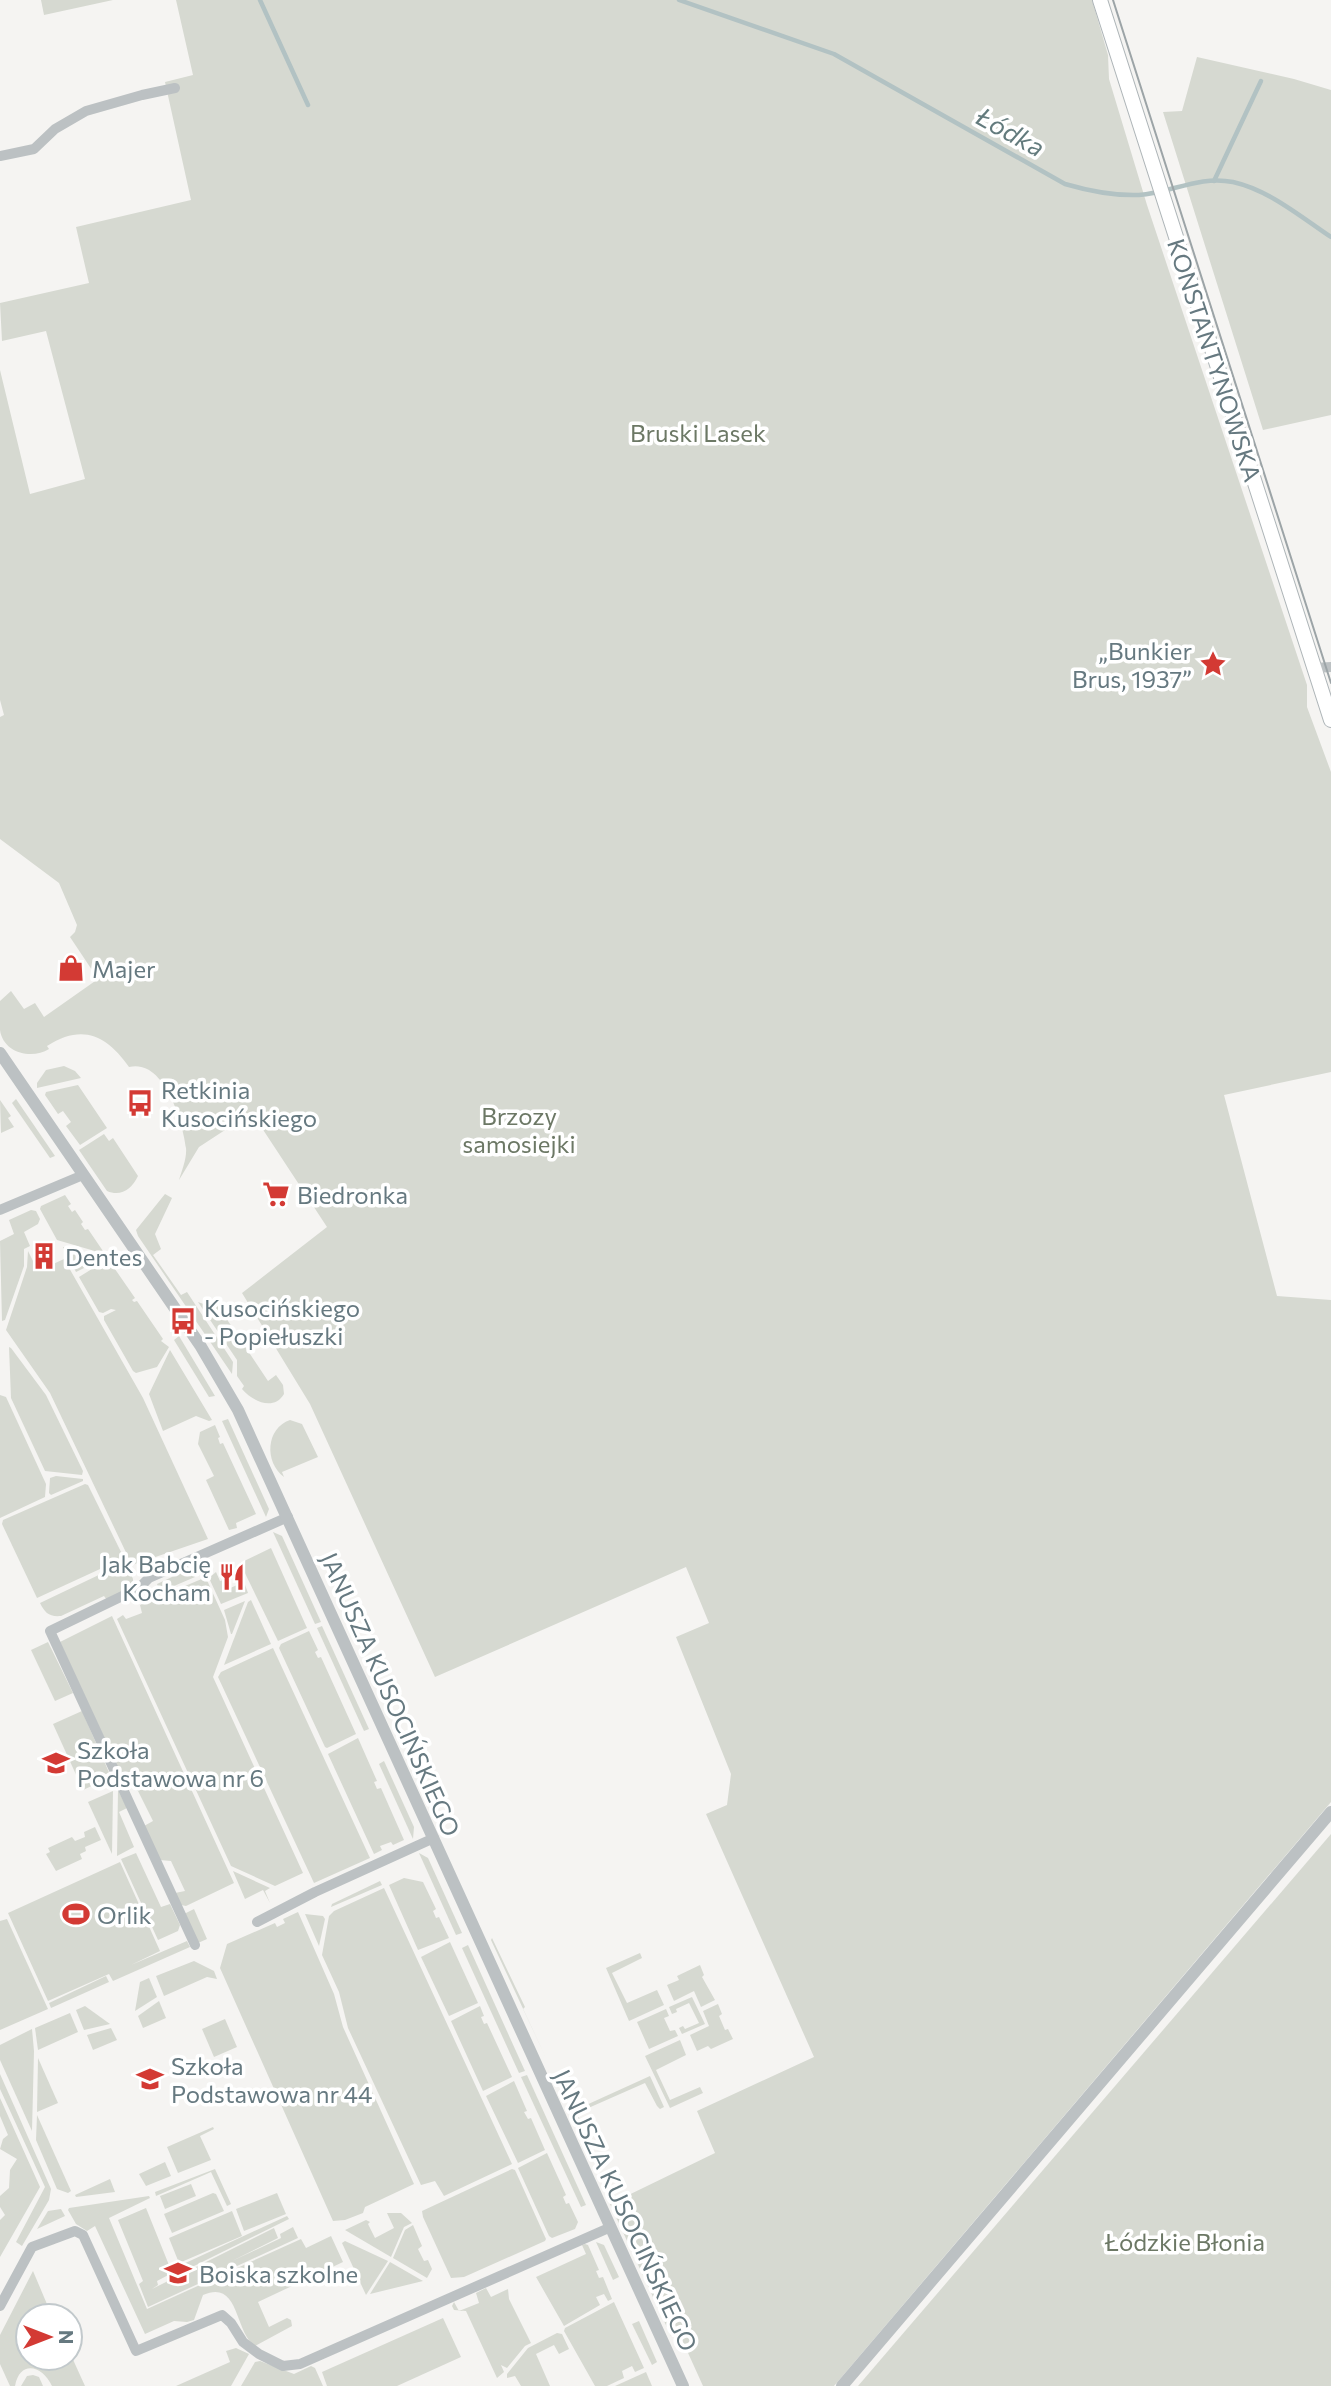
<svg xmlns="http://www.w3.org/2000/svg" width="1331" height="2386" font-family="Commissioner,sans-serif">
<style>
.green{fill:#d6d9d1}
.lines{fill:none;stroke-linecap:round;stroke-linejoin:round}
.stream{stroke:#b2c2c3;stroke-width:4.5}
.secondary-casing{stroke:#aeb5b8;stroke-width:16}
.minor{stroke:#bcc1c3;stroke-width:10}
.tertiary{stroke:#bcc1c3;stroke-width:12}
.secondary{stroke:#fff;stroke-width:14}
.tram{stroke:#9ca4a7;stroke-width:2}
.labels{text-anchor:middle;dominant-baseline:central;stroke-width:7;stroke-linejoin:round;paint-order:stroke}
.street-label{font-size:24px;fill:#667980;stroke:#fff}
.park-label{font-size:24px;fill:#6c7865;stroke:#fff}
.poi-label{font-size:24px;fill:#667980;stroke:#fff;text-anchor:start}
.water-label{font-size:26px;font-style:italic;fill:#637b7d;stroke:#fff}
</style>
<rect width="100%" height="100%" fill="#f5f4f2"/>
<!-- green -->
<g class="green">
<polygon points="41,0 113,0 44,15"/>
<path d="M176 0H1092L1108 55 1109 79 1147 205 1307 685V707L1331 772V1072L1224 1095 1277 1296 1331 1300V1802L834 2386H703L679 2333 671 2336 610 2204 715 2153 697 2111 814 2057 706 1814 727 1805 731 1774 676 1637 709 1623 686 1567 435 1677 310 1404 242 1293 327 1227 256 1119 251 1123 245 1117 199 1147 179 1180C182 1170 187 1158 186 1148 183 1122 164 1058 129 1067 107 1036 83 1023 47 1046L49 1049C32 1060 3 1053 0 1030 0 1020 0 1010 0 1001L11 991 24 1009 35 1003 44 1017 98 979 70 937 75 932 77 925 59 883 0 839V717L4 715 0 700V370L30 494 85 479 46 331 2 341 0 303 89 283 76 227 191 200 165 82 193 75Z"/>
<polygon points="1197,57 1294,79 1331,90 1331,415 1263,430 1163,112 1182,111"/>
<polygon points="64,1066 75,1071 81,1078 37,1088 37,1083 46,1070"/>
<polygon points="78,1085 107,1128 80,1145 66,1126 71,1122 63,1111 58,1114 45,1095 46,1092"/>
<polygon points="16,1099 55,1156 50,1158 12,1103"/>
<polygon points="0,1100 11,1116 8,1118 14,1127 1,1133"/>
<path d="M104 1134 109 1141 113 1138 138 1176C132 1189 121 1197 107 1191L79 1150Z"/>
<polygon points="165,1194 172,1198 155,1234 161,1249 153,1255 181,1295 187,1292 233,1362 232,1374 138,1236 136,1230"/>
<polygon points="65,1195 71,1204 68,1206 72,1212 75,1210 83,1222 81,1224 85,1230 88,1229 105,1254 57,1240 40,1209 41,1206"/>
<polygon points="31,1210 36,1211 40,1219 38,1224 24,1232 30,1246 24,1249 24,1266 5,1320 2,1321 0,1241 14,1234 9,1220"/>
<polygon points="63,1247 66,1247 104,1258 76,1272"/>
<polygon points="28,1251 38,1271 64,1259 143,1398 208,1539 132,1565 50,1393 6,1330 27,1267"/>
<polygon points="108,1259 135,1298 132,1300 134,1302 137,1301 163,1339 161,1341 169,1347 157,1367 136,1373 133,1371 104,1320 104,1316 116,1310 111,1309 103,1313 99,1312 79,1277"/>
<path d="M219 1302 229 1305 222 1312 268 1381 276 1375 283 1385 284 1394C274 1411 253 1402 242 1389L244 1386 237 1376V1360L198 1302 209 1306Z"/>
<polygon points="179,1336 215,1396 209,1397 174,1340"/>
<polygon points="9,1347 11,1348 46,1395 83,1471 82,1475 45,1471 11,1398"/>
<polygon points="170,1350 212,1420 209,1421 196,1416 163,1431 149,1394"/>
<polygon points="0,1395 6,1397 46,1484 45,1497 0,1518"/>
<polygon points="228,1419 269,1509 266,1517 222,1421"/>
<path d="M290 1420 302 1424 318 1457 282 1472 284 1477C264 1462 266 1428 290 1420Z"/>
<polygon points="215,1425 220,1437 218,1438 220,1444 223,1443 256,1514 236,1523 237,1528 229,1530 206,1480 214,1476 198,1444 200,1432"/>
<polygon points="56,1476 83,1479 83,1481 51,1495 49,1493 50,1478"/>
<polygon points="85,1484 88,1485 124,1558 37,1598 2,1524 3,1520"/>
<polygon points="273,1532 282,1536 321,1622 315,1624"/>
<polygon points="271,1548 307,1628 278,1641 240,1563"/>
<path d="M126 1562 133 1579V1585L107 1600 104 1596 61 1616C49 1617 45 1613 40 1603Z"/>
<polygon points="191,1568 195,1577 160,1592 157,1584"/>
<polygon points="216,1572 220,1581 224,1580 228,1589 244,1582 248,1593 221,1604 209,1578"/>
<polygon points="204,1578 206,1578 225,1620 228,1637 213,1677 303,1873 275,1886 231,1866 117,1619 123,1615 126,1619 142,1613 140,1605"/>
<polygon points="251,1600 271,1644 224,1665 248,1602"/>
<polygon points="245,1601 232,1634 231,1634 224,1610"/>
<polygon points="112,1616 234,1883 186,1906 181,1905 175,1893 185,1891 171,1861 160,1860 144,1826 153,1821 138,1791 126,1785 60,1642"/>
<polygon points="322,1626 369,1729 364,1731 317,1628"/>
<polygon points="309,1631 318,1650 315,1652 318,1658 321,1657 356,1734 327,1748 325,1747 279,1648 281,1644"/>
<polygon points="48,1642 73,1693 55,1701 31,1650"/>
<polygon points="273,1648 370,1858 314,1883 218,1677 221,1672"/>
<polygon points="82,1711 111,1777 83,1790 53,1724"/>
<polygon points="358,1738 377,1781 374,1782 377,1789 381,1788 404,1840 393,1845 391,1842 380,1846 382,1850 374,1854 328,1754"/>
<polygon points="384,1761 414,1827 413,1839 379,1764"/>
<polygon points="118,1790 127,1808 119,1812 134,1847 117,1856"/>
<polygon points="113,1791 112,1854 88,1802"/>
<polygon points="95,1827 101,1840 85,1847 86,1851 80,1854 82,1859 56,1871 46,1854 50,1852 48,1848 72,1837 75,1841 85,1837 84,1832"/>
<polygon points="1331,1834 1331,2386 858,2386"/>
<polygon points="136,1853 161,1907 170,1904 180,1925 178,1931 158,1940 121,1859"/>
<polygon points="419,1853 428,1858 462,1933 456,1935"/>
<polygon points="120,1862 160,1951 131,1965 187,1941 190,1947 113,1981 109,1974 48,2001 8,1913"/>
<polygon points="233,1871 270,1888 265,1891 270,1903 263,1890 245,1899"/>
<polygon points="404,1878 423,1882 436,1909 433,1911 436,1918 439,1917 449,1938 418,1950 389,1885"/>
<polygon points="380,1881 382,1885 331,1907 332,1904"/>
<polygon points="384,1888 512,2164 444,2196 435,2181 421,2185 348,2028 339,1992 322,1955 329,1916 334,1911"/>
<polygon points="194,1909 207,1939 198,1943 184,1914"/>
<polygon points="298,1912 334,1994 343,2027 414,2184 365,2207 363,2213 345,2220 333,2221 220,1968 227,1944 275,1923 277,1927 285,1923 283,1919"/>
<polygon points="305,1914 323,1916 325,1919 319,1946"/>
<polygon points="7,1919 48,2009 0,2030 0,1921"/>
<polygon points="492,1938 525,2007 523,2009 547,2060 491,1940"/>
<polygon points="450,1942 478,2003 449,2016 421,1957"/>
<polygon points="468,1945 525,2071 519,2073 462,1948"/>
<polygon points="640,1953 642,1958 612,1973 627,2003 657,1990 664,2005 629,2021 606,1968"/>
<polygon points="194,1961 214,1971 217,1979 207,1977 164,1996 156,1976"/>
<polygon points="700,1965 704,1975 702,1977 715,2000 701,2007 694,1991 674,2001 667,1985 679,1980 677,1976"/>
<polygon points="106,1976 109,1982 51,2008 49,2003"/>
<polygon points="149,1978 157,1997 135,2011 140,1982"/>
<polygon points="692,1997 705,2024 682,2034 679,2028 683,2026 685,2029 699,2023 689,2003 676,2009 677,2012 672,2014 669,2007"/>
<polygon points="159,2001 166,2018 143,2028 138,2016"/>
<polygon points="718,2004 722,2014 719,2016 725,2030 728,2029 733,2039 711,2049 708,2046 697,2051 690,2035 709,2026 703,2011"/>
<polygon points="85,2006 110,2024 84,2030 76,2010"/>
<polygon points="480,2006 484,2016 481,2017 484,2024 487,2023 512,2077 483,2091 451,2021"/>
<polygon points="666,2009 669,2016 664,2018 670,2031 675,2030 678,2036 649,2049 637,2022"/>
<polygon points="70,2013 78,2032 38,2050 35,2028"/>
<polygon points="225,2019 237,2047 214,2057 202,2029"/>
<polygon points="111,2028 117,2040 93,2050 87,2035"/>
<polygon points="32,2029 34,2051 32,2131 0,2060 0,2045"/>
<polygon points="680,2040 686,2055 656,2070 670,2100 700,2087 703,2093 670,2108 645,2056"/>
<polygon points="38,2058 58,2103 37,2112"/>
<polygon points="0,2074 51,2189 49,2200 22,2246 16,2242 45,2187 0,2089"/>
<polygon points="527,2075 586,2205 581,2207 521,2077"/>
<polygon points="650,2076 664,2107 660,2109 657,2106 645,2083 577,2113 581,2123 578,2124 573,2111"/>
<polygon points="514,2081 527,2111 524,2112 528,2119 531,2118 545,2150 518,2163 486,2096"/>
<polygon points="0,2098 40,2187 0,2257 0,2220 5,2215 0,2207 0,2196 9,2188 10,2170 17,2159 0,2149 3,2139 8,2135 0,2116"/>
<polygon points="37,2115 71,2191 68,2193 57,2189 36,2140"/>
<polygon points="213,2127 214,2129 200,2136 211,2160 178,2173 167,2147"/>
<polygon points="547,2153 566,2195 563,2197 566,2204 569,2203 578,2222 575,2229 552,2238 549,2236 518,2168"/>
<polygon points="165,2162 171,2176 146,2186 139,2174"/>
<polygon points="215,2169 231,2204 227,2206 211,2172 156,2196 155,2192"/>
<polygon points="512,2169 515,2170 546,2239 545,2241 464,2277 451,2278 423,2217 422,2211"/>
<polygon points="110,2179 115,2192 76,2197 75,2195"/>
<polygon points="191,2184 196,2196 165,2209 160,2196"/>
<polygon points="213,2193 216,2194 224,2211 172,2233 164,2214"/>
<polygon points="277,2193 286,2214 244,2231 236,2209"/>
<path d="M149 2196 150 2198 109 2218 147 2309 301 2239 306 2248 331 2236 343 2262 258 2302 269 2327 287 2318 291 2320 292 2326 255 2346C234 2332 240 2279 203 2295L194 2320 187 2322 174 2321 145 2334 95 2226 87 2231 76 2224 68 2210 69 2208Z"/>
<polygon points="146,2208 171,2270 173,2270 174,2272 157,2281 158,2285 152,2289 274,2228 278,2238 232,2261 281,2238 280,2234 293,2227 298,2238 148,2307 139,2284 143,2281 118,2220"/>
<polygon points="61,2209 65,2216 37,2229 48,2211"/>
<polygon points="232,2211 242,2236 179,2263 169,2238"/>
<polygon points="387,2213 401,2213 412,2223 404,2227 391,2257 345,2230 366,2220 370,2222 368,2224 375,2238 394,2228"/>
<polygon points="287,2216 289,2219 182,2272 179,2266"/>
<polygon points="413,2225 422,2246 418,2249 424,2261 428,2260 432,2269 427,2278 393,2258 405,2230"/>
<polygon points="345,2241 388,2261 366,2295 342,2243"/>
<polygon points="596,2242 604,2245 619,2277 613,2280"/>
<polygon points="585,2244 588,2245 599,2270 596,2271 599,2278 603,2277 612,2299 608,2301 604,2294 596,2297 600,2305 564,2326 536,2277 586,2254 582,2245"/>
<polygon points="390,2262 423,2281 370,2294"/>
<path d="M33 2271 52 2316H28V2358H70V2353L85 2386H52C43 2366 20 2359 15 2386H10L0 2364V2335Z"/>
<polygon points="486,2288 491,2297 508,2289 509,2299 531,2343 525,2346 507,2368 501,2365 504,2372 497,2378 466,2311 454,2310 452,2306 454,2302 459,2311 479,2303 476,2293"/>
<polygon points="614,2302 644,2368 635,2372 632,2366 622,2371 624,2378 607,2386 595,2386 564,2331 565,2328"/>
<polygon points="443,2318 461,2357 397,2386 327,2386 322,2372"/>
<polygon points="639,2321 657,2362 652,2365 632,2324"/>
<polygon points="557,2333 562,2334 569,2349 559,2354 554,2345 536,2354 550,2386 521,2386 515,2376 507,2378 507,2374 528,2348"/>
<polygon points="236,2348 249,2354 231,2386 176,2386 230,2362 226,2351"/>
<polygon points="260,2361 294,2374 311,2366 315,2368 323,2386 241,2386 255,2362"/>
<polygon points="646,2372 652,2386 615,2386"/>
<polygon points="33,2375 39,2377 43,2386 21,2386 27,2376"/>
</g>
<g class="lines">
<!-- stream -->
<g class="stream">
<polyline points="260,0 308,105"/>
<path d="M679 0 834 54 1065 184C1089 191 1113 196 1139 195 1171 193 1199 175 1233 182 1269 190 1301 217 1331 237"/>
<polyline points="1214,181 1261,81"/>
</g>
<defs>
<polyline id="secondary" points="1100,0 1331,720"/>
</defs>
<!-- secondary casing -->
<use href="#secondary" class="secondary-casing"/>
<!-- minor -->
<g class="minor">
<polyline points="0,156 34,149 55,129 86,111 142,95 175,88"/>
<polyline points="1315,668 1331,667"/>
<polyline points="0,1210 83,1175"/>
<polyline points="257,1922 315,1892 434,1838"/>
<polyline points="195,1945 50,1631 139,1588 149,1578 288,1517"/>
<polyline points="0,2306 32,2247 75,2231 83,2235 136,2351 222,2315 231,2323 243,2342 259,2354 283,2366 300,2364 611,2227"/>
</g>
<!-- tertiary -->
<g class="tertiary">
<polyline points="0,1053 200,1345 238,1410 683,2386"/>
<polyline points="842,2386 1331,1812"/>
</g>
<!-- secondary -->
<use href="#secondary" class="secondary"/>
<!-- tram -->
<polyline class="tram" points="1113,0 1331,683"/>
</g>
<!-- icons -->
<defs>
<symbol id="sight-bare" viewBox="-9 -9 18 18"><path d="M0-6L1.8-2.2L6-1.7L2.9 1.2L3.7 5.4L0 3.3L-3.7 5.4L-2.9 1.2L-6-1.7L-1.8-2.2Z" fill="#d33a34" stroke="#fff" stroke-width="2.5" paint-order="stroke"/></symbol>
<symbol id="shop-bare" viewBox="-9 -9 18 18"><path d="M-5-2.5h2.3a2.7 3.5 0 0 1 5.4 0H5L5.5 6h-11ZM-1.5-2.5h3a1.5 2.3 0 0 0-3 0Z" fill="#d33a34" stroke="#fff" stroke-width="2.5" paint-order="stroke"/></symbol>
<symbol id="bus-bare" viewBox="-9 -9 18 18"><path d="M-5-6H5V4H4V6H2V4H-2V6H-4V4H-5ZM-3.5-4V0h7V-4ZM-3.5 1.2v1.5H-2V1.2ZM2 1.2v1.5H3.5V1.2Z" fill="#d33a34" stroke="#fff" stroke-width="2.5" paint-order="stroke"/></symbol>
<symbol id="supermarket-bare" viewBox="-9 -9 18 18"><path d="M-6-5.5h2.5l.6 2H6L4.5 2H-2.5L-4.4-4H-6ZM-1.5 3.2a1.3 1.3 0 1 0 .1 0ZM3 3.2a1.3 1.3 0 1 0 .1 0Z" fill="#d33a34" stroke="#fff" stroke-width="2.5" paint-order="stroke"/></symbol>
<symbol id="building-bare" viewBox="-9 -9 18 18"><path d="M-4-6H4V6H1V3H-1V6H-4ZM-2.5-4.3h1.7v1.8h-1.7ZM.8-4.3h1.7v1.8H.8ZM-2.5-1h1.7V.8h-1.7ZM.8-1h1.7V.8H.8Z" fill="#d33a34" stroke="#fff" stroke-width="2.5" paint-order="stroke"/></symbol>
<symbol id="restaurant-bare" viewBox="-9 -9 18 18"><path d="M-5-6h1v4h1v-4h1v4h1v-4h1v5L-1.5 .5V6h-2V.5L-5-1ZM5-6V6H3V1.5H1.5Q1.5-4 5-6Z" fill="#d33a34" stroke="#fff" stroke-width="2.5" paint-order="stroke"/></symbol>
<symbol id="school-bare" viewBox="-9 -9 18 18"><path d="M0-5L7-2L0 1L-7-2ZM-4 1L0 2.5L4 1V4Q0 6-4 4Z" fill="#d33a34" stroke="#fff" stroke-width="2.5" paint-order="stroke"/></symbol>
<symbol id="stadium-bare" viewBox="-9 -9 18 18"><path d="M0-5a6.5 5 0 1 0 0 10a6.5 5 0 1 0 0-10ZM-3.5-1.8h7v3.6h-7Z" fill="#d33a34" stroke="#fff" stroke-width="2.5" paint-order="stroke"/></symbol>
</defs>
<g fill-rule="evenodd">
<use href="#sight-bare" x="1194" y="645" width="38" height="38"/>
<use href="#shop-bare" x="52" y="949" width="38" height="38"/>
<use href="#bus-bare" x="121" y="1084" width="38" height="38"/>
<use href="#supermarket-bare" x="257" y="1175" width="38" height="38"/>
<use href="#building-bare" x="25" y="1237" width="38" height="38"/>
<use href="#bus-bare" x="164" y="1302" width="38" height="38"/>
<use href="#restaurant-bare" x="213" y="1558" width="38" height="38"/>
<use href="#school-bare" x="37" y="1744" width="38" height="38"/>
<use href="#stadium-bare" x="57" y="1895" width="38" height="38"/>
<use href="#school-bare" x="131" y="2060" width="38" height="38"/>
<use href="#school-bare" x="159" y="2254" width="38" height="38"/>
</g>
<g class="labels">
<!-- street labels -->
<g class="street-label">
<text transform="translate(1215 360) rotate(72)">KONSTANTYNOWSKA</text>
<text transform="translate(391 1694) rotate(66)">JANUSZA KUSOCIŃSKIEGO</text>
<text transform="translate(626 2210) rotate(65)">JANUSZA KUSOCIŃSKIEGO</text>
</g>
<!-- park labels -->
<g class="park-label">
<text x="698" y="432">Bruski Lasek</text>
<text x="519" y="1115">Brzozy<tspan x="519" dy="28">samosiejki</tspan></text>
<text x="1185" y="2241">Łódzkie Błonia</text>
</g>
<!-- poi labels -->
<g class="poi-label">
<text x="1192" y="650" text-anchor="end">„Bunkier<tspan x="1192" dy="28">Brus, 1937”</tspan></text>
<text x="92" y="968">Majer</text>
<text x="161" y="1089">Retkinia<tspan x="161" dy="28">Kusocińskiego</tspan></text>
<text x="297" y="1194">Biedronka</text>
<text x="65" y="1256">Dentes</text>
<text x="204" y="1307">Kusocińskiego<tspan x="204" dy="28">- Popiełuszki</tspan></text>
<text x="211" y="1563" text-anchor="end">Jak Babcię<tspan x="211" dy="28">Kocham</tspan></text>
<text x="77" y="1749">Szkoła<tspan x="77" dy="28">Podstawowa nr 6</tspan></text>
<text x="97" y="1914">Orlik</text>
<text x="171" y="2065">Szkoła<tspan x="171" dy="28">Podstawowa nr 44</tspan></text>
<text x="199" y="2273">Boiska szkolne</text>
</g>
<!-- water labels -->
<g class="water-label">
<text transform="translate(1011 131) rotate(29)">Łódka</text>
</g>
</g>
<!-- north arrow -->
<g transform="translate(49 2337) rotate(90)"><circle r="33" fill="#ffffff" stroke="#c2c9cc" stroke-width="2"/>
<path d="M0-5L12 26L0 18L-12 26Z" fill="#d33a34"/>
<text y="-10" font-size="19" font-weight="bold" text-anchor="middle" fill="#667980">N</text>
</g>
</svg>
